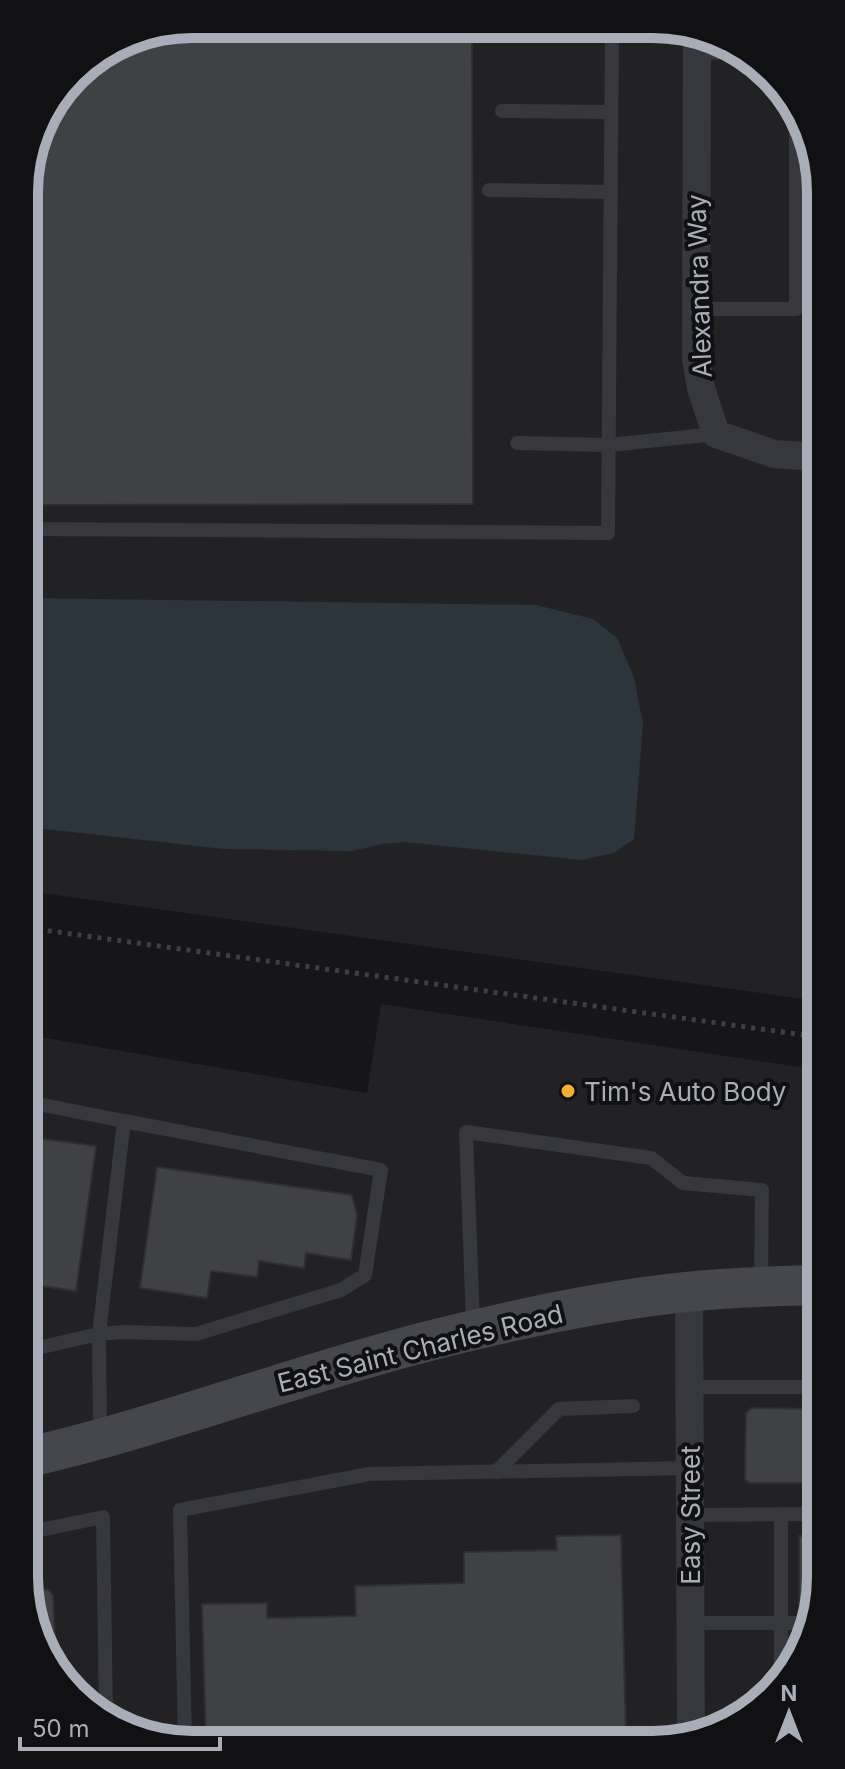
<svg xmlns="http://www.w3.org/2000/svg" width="845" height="1769" font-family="Inter,sans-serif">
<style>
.built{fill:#222225}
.water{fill:#2c353c}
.building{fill:#404145;stroke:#303034;stroke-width:2}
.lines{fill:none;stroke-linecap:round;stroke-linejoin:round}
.path{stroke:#3d3f44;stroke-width:5;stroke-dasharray:4 6;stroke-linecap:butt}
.lane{stroke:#37383d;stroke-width:14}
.street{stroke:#37383d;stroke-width:28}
.secondary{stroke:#45474d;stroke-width:40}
.poi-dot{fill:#f2b134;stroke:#111113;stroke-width:3}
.labels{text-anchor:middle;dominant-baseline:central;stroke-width:8;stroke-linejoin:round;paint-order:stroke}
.street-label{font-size:26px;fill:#a8adb8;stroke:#111113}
.poi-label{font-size:26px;fill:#a8adb8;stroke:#111113;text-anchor:start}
.rim{fill:none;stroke:#a8adb8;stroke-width:10}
</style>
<rect width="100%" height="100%" fill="#161618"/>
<!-- built -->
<g class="built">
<polygon points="192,24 685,27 764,66 815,148 818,1001 28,891 25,170 42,117 81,66 128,37"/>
<polygon points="381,1004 819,1070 821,1589 786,1680 697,1739 160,1742 81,1703 30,1621 28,1035 367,1093"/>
</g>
<!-- water -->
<polygon class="water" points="27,598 536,605 593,619 617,638 634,677 643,724 634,839 614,853 581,860 405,842 382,844 352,851 223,849 27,827"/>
<!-- building -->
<g class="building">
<polygon points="192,24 472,26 473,504 26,505 25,170 42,117 81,66 128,37"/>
<polygon points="28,1137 96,1146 76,1291 29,1284"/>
<polygon points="157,1167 352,1195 357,1215 351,1260 306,1253 304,1268 259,1261 257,1277 211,1271 207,1298 140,1288"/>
<polygon points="751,1408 820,1409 820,1483 750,1483 747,1481 745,1479 746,1413"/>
<polygon points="621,1535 626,1740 206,1742 202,1604 267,1603 267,1618 356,1616 355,1586 464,1583 464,1552 557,1550 556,1536"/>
<polygon points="799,1536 820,1536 821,1589 814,1605 799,1605"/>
<polygon points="30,1589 44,1589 50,1591 53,1596 56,1663 30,1621"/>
</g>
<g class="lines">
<!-- path -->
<polyline class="path" points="28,928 819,1037"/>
<!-- lane -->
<g class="lane">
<polyline points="697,53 737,52"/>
<polyline points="502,111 611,112"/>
<polyline points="489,190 610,192"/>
<polyline points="696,309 796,309 796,117"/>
<polyline points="517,443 609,445 716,434"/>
<polyline points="26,529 608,533 612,27"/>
<polyline points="28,1102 124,1121 99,1334 123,1332 196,1334 341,1290 365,1275 381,1170 124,1121"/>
<polyline points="473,1326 466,1132 651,1158 683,1183 762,1190 761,1284"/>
<polyline points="29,1350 99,1334 100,1434"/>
<polyline points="690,1387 820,1387"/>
<polyline points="496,1472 559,1409 633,1406"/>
<polyline points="689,1515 820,1514"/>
<polyline points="30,1532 103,1517 106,1716"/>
<polyline points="690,1623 808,1623"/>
<polyline points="781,1683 781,1514"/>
<polyline points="185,1742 180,1510 369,1474 690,1468"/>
</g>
<!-- street -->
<g class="street">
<polyline points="697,33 696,358 701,388 716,434 774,454 816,457"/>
<polyline points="689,1292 691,1739"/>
</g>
<!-- secondary -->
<path class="secondary" d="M29 1457C163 1426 292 1376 425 1342 511 1320 598 1301 686 1292 730 1287 775 1286 819 1285"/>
</g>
<!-- markers -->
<circle class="poi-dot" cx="568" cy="1091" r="8"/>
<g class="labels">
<!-- street labels -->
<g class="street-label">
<text transform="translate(699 286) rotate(-92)">Alexandra Way</text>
<text transform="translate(420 1348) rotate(-14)">East Saint Charles Road</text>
<text transform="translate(690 1515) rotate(-90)">Easy Street</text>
</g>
<!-- poi labels -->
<g class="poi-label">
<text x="584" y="1091">Tim's Auto Body</text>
</g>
</g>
<!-- crop -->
<path d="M0 0H845V1769H0ZM192 38H653A154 154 0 0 1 807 192V1577A154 154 0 0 1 653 1731H192A154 154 0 0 1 38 1577V192A154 154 0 0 1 192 38Z" fill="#111113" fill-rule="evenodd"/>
<path class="rim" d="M192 38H653A154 154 0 0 1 807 192V1577A154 154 0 0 1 653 1731H192A154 154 0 0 1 38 1577V192A154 154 0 0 1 192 38Z"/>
<!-- north arrow -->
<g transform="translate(789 1713)" stroke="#111113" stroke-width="6" paint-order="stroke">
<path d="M0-6L14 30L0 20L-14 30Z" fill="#a8adb8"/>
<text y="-12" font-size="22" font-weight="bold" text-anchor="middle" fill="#a8adb8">N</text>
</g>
<!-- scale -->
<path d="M20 1737v12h200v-12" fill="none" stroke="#a8adb8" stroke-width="4"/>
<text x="32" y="1737" font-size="24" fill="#a8adb8" stroke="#111113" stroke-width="6" paint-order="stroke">50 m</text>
</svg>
